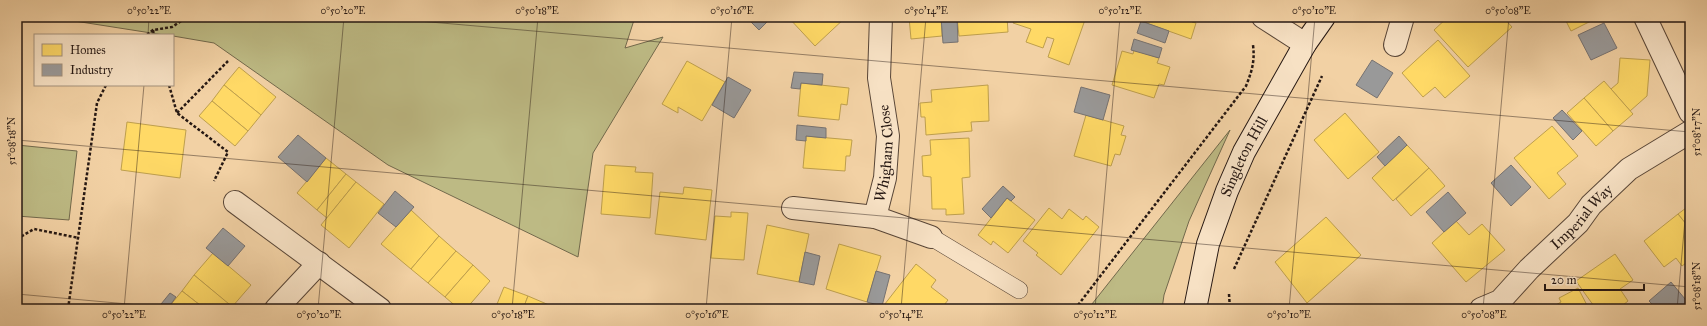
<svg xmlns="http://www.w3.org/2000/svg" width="1707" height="326" font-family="'IM FELL Great Primer',serif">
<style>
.green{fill:#bdba84;stroke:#72694c}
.homes{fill:#ffd966;stroke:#be9f4d}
.industry{fill:#999;stroke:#767271}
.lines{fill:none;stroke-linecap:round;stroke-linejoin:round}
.lane-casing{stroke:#594637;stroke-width:18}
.street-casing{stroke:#594637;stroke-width:24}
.secondary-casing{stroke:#261813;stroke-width:24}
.path{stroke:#261813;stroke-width:2.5;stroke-dasharray:3 2;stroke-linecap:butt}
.lane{stroke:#f7e1c4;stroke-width:17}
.street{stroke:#f7e1c4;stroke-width:22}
.secondary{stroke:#f7e1c4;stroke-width:22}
.ticks{fill:none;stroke:#261813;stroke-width:1;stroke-opacity:0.45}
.labels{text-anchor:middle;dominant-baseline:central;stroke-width:4;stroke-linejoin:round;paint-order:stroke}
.street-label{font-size:15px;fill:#261813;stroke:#f7e1c4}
.neatline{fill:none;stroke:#261813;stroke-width:1.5}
.ticks-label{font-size:10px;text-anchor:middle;fill:#261813}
</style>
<rect width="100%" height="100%" fill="#f2d1a4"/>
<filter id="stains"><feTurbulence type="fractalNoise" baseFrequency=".005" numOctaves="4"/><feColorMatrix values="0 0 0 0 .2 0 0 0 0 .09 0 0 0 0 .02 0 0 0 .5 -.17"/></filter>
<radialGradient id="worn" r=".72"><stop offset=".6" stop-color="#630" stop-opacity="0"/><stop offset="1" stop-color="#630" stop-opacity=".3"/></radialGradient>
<!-- green -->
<g class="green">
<polygon points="49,17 635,17 625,48 663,37 593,153 578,257 388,165 214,43 173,36 173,35 164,35"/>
<polygon points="1230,130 1189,221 1164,295 1162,309 1088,309"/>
<polygon points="17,145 77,151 69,220 17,216"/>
</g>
<!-- homes -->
<g class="homes">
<polygon points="788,17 846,17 815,46"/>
<polygon points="909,17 941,17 942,36 911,39"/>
<polygon points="957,17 1007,17 1008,32 959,36"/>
<polygon points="1016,17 1086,17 1069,65 1048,57 1054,39 1047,37 1043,48 1026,42 1031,29 1013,23"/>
<polygon points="1148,17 1194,17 1192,22 1196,23 1191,39 1146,23"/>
<polygon points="1448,17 1459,17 1460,18 1461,17 1503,17 1512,27 1468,67 1434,30"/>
<polygon points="1564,17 1599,17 1571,31"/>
<polygon points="1438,40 1470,76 1445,98 1435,87 1423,97 1402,73"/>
<polygon points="1134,50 1159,58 1157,63 1170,67 1164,85 1159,84 1154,98 1112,85 1122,51 1133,54"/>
<polygon points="1620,58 1650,60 1647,96 1630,111 1611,89 1618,83"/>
<polygon points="687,61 725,82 702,121 678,107 678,113 662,104"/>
<polygon points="239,67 276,97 261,115 224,85"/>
<polygon points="1604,81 1633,114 1613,131 1584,98"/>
<polygon points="801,83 849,88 847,105 841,104 839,120 798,116"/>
<polygon points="224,85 261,115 248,131 212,101"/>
<polygon points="988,85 989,121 971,122 972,131 926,135 925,117 921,117 920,103 932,102 931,90"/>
<polygon points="1584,98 1613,131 1596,146 1567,113"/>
<polygon points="212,101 248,131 235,146 199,116"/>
<polygon points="1345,113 1379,152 1348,179 1314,140"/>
<polygon points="1086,115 1124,126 1121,135 1126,136 1120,155 1115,154 1111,166 1074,156"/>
<polygon points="127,122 186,130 180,178 121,170"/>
<polygon points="1552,126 1578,156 1557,173 1566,184 1549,199 1514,158"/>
<polygon points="806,136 852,140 850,156 846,156 845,171 803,168"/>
<polygon points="969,138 970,177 962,178 964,214 946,215 946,209 932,209 931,177 923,176 922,156 931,155 930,140"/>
<polygon points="1407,145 1429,168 1393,201 1372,178"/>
<polygon points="326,158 346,174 317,210 297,193"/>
<polygon points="605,165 636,167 635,172 653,173 650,218 601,214"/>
<polygon points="1429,168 1445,186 1411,216 1396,199"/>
<polygon points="346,174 356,182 327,218 317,210"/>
<polygon points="356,182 384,204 349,248 321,225"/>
<polygon points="684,187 712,190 706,240 655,234 660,192 683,194"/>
<polygon points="1007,198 1035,220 1008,253 993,241 991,245 978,235"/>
<polygon points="1690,205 1690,229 1678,214"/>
<polygon points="1049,208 1062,219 1069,209 1083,220 1086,216 1099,227 1061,275 1036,255 1038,253 1023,241"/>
<polygon points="411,210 439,236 411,269 381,244"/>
<polygon points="731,212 748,213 744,260 711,258 715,216 731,217"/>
<polygon points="1678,214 1690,229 1690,260 1682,266 1676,258 1664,267 1644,241"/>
<polygon points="1326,217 1361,255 1307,303 1275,262"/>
<polygon points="1456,221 1469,235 1482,224 1505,250 1466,282 1432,243"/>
<polygon points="767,225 809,234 799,282 757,274"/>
<polygon points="439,236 456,251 428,283 411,269"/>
<polygon points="839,244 881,256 867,302 826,289"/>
<polygon points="456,251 473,265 445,297 428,283"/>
<polygon points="213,253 251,285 232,307 194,275"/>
<polygon points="1615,254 1633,280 1620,289 1628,301 1618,309 1609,309 1605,304 1599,309 1596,309 1576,281"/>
<polygon points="916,264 936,280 931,287 948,300 941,309 881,309"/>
<polygon points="473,265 490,281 466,309 459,309 445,297"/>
<polygon points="194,275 229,304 225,309 205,309 182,291"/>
<polygon points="504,287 528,296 523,309 495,309"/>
<polygon points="1578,288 1589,309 1549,309 1561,302 1559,298"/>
<polygon points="182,291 205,309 168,308"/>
<polygon points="528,296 549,305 548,309 523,309"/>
<polygon points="549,305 560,309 548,309"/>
</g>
<!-- industry -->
<g class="industry">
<polygon points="748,17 772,17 759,30 747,18"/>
<polygon points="941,17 957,17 958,42 943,43"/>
<polygon points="1141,21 1169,31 1165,43 1137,33"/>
<polygon points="1604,23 1617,48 1591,60 1578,35"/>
<polygon points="1134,39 1162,48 1159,58 1131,50"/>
<polygon points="1372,60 1393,73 1377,98 1356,85"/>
<polygon points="794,72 823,74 822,85 801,83 800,89 791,88"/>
<polygon points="728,77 751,90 734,118 712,105"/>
<polygon points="1081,87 1110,95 1103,120 1074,112"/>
<polygon points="1562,110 1582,131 1573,140 1553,118"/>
<polygon points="797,125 826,128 826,138 806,136 806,141 796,140"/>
<polygon points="298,135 326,158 307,182 278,157"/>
<polygon points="1399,136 1407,145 1385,166 1377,157"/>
<polygon points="1511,165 1531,187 1511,206 1491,183"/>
<polygon points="1003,186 1015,197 1011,201 1007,198 991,218 982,209"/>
<polygon points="395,191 414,207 396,227 378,213"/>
<polygon points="1448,192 1466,213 1444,232 1426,212"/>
<polygon points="223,228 245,246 228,266 206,248"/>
<polygon points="805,252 820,256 814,285 799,282"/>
<polygon points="876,271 890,275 882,306 867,302"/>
<polygon points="1671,282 1690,305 1690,309 1657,309 1649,301"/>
<polygon points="170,293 176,297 168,308 169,309 157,309"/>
</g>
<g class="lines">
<defs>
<polyline id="lane" points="931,237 1019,290"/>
<g id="street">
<polyline points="1263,17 1305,44"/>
<polyline points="1645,17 1690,112"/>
<polyline points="1395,45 1403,17"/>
<polyline points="235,202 380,309"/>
<polyline points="793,208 875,217 931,237"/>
<path id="s1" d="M875 217 885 178 888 136 879 78 881 17"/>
<polyline points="276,309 319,263"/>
<path id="s2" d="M1481 309 1500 301 1529 269 1578 223 1591 205 1629 169 1690 132"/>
</g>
<g id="secondary">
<path id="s3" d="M1195 309 1208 244 1227 191 1244 152 1305 44 1324 17"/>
</g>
</defs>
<!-- lane casing -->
<use href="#lane" class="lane-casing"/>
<!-- street casing -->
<use href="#street" class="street-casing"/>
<!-- secondary casing -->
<use href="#secondary" class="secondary-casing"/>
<!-- path -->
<g class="path">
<polyline points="153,30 154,35"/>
<polyline points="147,35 153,30 172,27 187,17"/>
<polyline points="169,85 177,113 228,152 214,181"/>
<polyline points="177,113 228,61"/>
<polyline points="17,239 34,229 79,238"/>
<polyline points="1234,269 1322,76"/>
<polyline points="1229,294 1230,309"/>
<polyline points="68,309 97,103 106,85"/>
<path d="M1075 309 1246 86C1252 71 1255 61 1253 45"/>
</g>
<!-- lane -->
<use href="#lane" class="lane"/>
<!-- street -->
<use href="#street" class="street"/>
<!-- secondary -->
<use href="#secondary" class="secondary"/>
</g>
<!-- ticks -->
<path class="ticks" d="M373 17 1690 132M148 35 149 17M17 140 1690 287M17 294 183 309M124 309 144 85M318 309 344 17M512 309 538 17M706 309 732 17M901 309 926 17M1095 309 1120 17M1289 309 1315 17M1483 309 1509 17M1677 309 1690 165"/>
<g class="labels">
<!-- street labels -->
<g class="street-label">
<text stroke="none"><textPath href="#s1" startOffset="65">Whigham Close</textPath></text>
<text stroke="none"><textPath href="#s3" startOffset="161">Singleton Hill</textPath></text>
<text stroke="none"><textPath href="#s2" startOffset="138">Imperial Way</textPath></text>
</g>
</g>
<!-- margin -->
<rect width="1707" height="326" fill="none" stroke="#f2d1a4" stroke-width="44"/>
<!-- legend -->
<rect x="34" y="34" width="140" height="52" fill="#f7e1c4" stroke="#a3917d"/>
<rect x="42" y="44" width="20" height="12" fill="#ffd966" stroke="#a3917d"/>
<text x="70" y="54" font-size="12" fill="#261813">Homes</text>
<rect x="42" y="64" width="20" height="12" fill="#999999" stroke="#a3917d"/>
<text x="70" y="74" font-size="12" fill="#261813">Industry</text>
<!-- scale -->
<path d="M1545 284v6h99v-6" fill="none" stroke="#261813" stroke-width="2"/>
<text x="1551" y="284" font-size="12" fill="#261813" stroke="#f7e1c4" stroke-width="3" paint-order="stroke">20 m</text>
<rect x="22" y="22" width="1663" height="282" class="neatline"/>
<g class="ticks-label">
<text x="149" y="14">0°50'22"E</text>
<text x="343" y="14">0°50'20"E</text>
<text x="537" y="14">0°50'18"E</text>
<text x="732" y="14">0°50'16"E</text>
<text x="926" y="14">0°50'14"E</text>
<text x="1120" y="14">0°50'12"E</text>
<text x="1314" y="14">0°50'10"E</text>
<text x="1508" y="14">0°50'08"E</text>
<text transform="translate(1696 132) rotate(-90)" y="4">51°08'17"N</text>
<text transform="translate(11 141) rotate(-90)" y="4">51°08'18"N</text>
<text transform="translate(1696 286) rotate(-90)" y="4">51°08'18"N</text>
<text x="124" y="318">0°50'22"E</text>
<text x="319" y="318">0°50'20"E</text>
<text x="513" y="318">0°50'18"E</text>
<text x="707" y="318">0°50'16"E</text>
<text x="901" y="318">0°50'14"E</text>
<text x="1095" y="318">0°50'12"E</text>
<text x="1289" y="318">0°50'10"E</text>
<text x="1484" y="318">0°50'08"E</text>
</g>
<rect width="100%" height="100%" filter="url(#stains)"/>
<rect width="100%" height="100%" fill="url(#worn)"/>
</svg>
